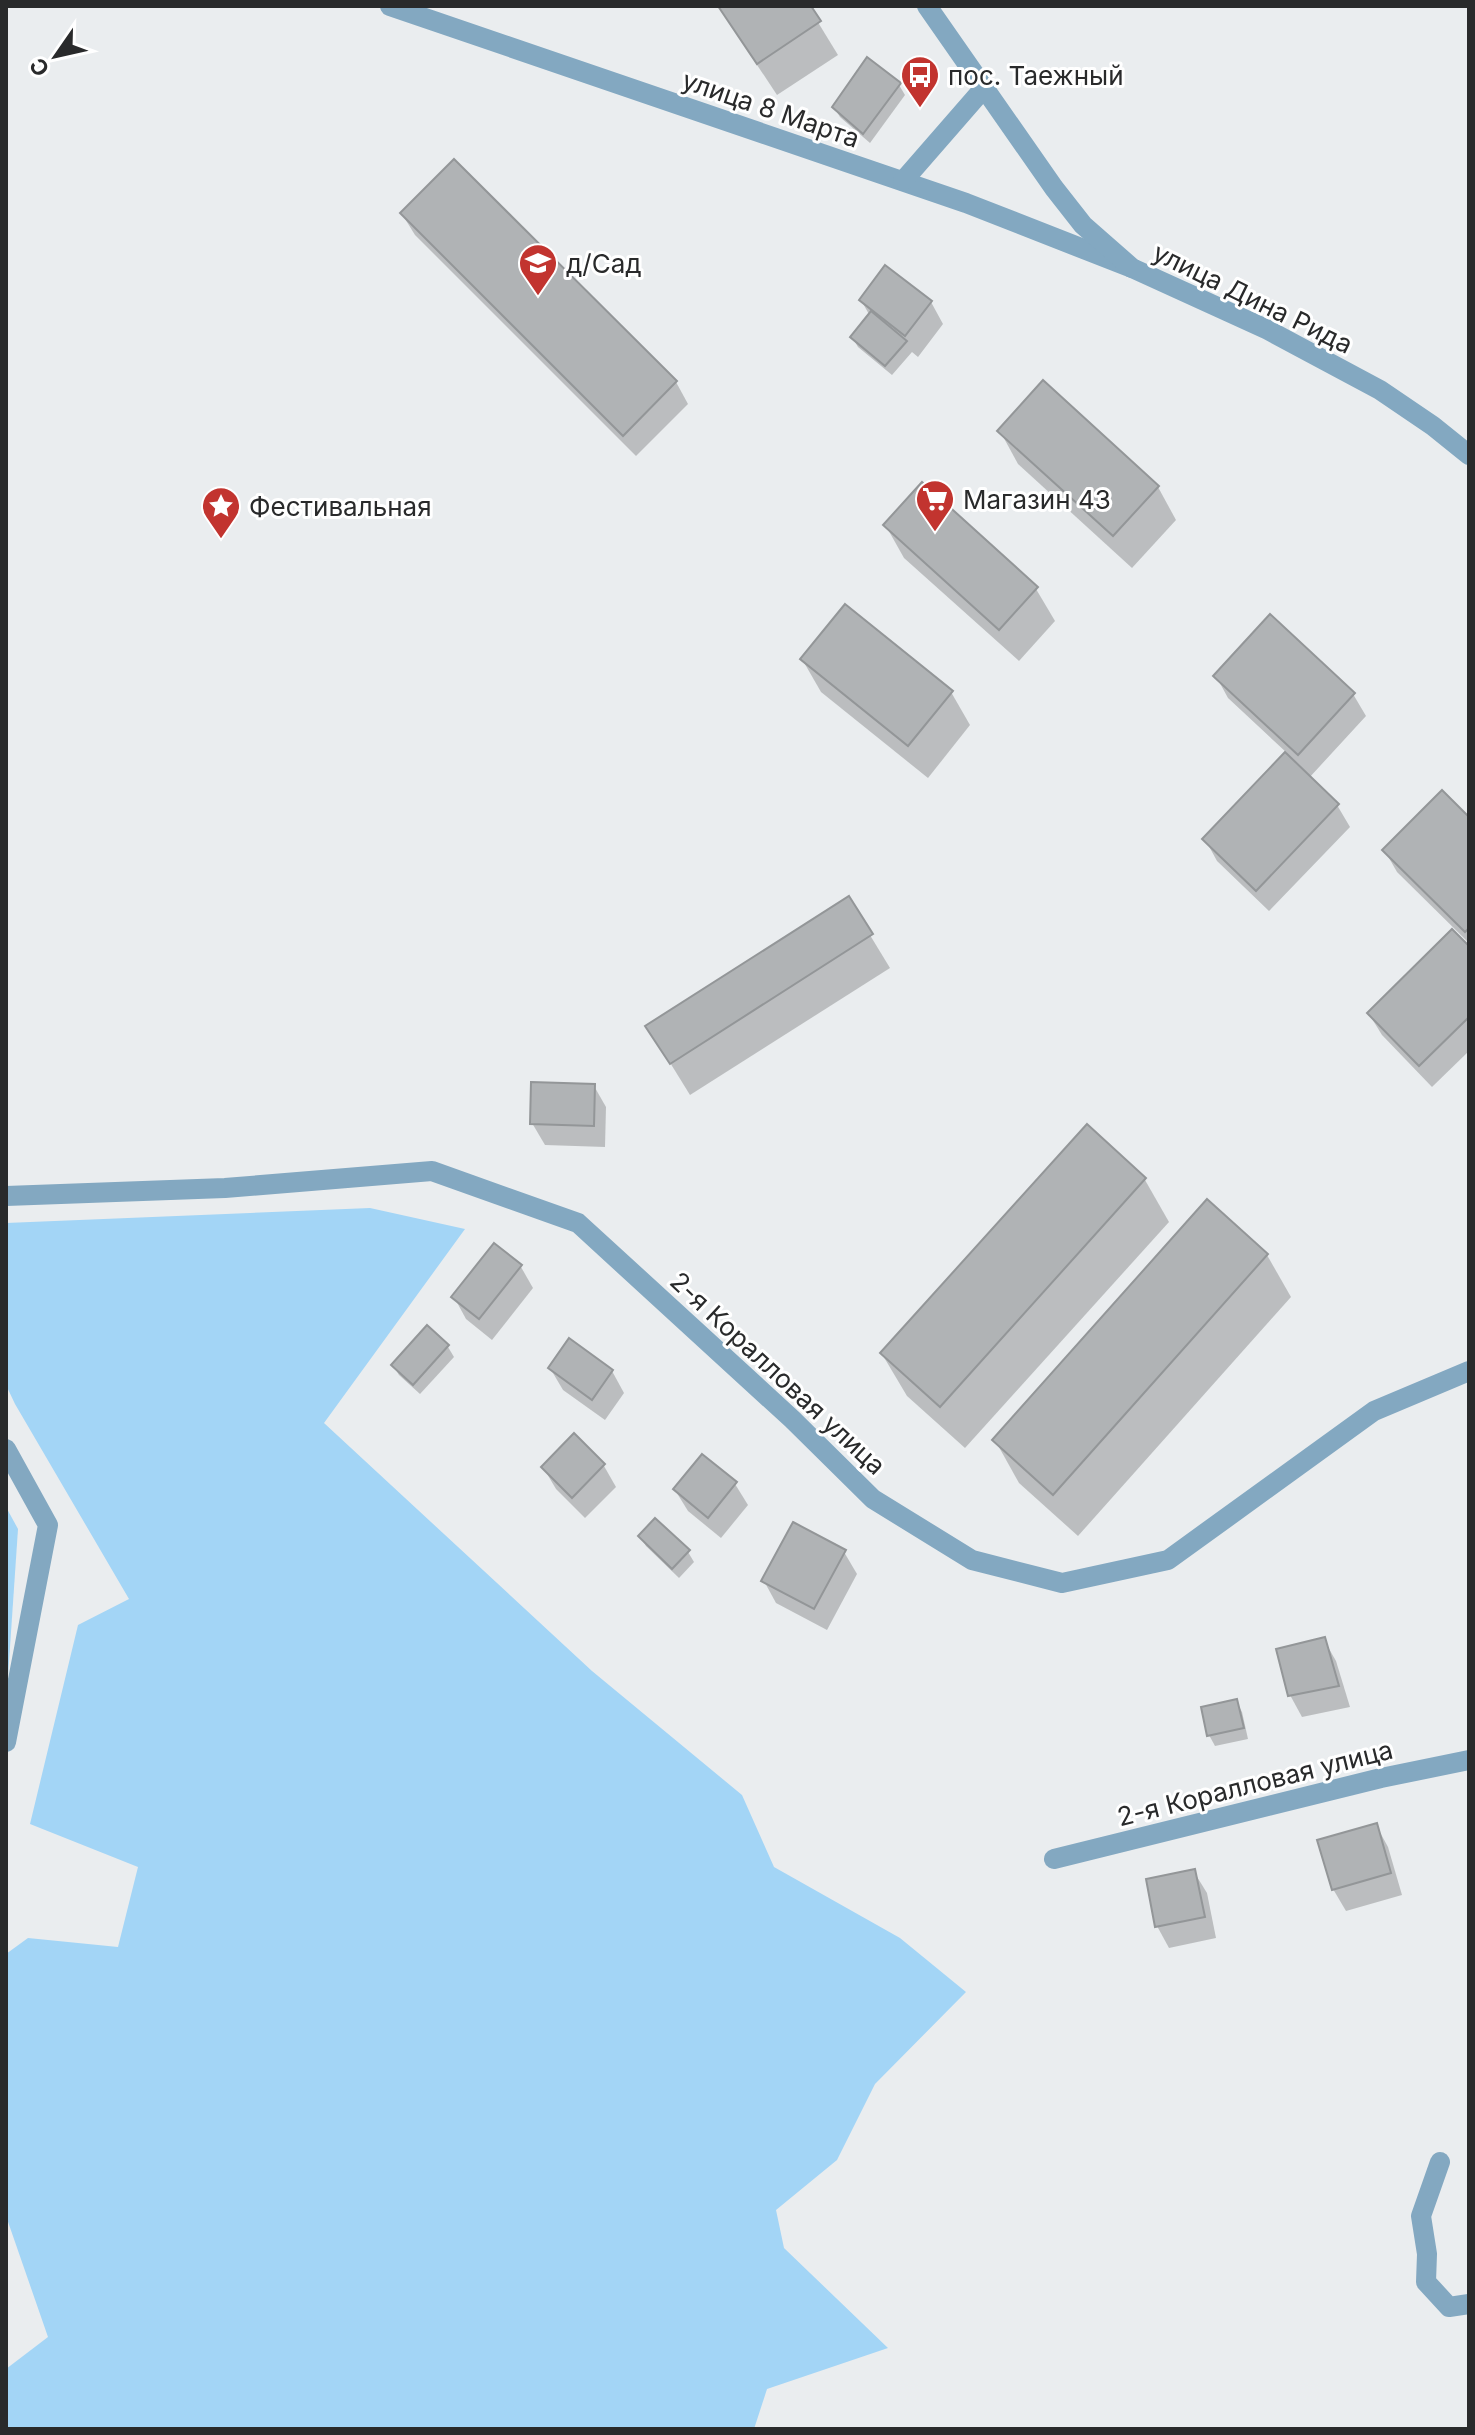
<svg xmlns="http://www.w3.org/2000/svg" width="1475" height="2435" font-family="Inter,sans-serif">
<style>
.green{fill:#a3d5f6}
.shadow{fill:#0003}
.building{fill:#b0b3b5;stroke:#939698;stroke-width:2}
.lines{fill:none;stroke-linecap:round;stroke-linejoin:round}
.minor{stroke:#83a8c1;stroke-width:20}
.labels{text-anchor:middle;dominant-baseline:central;stroke-width:6;stroke-linejoin:round;paint-order:stroke}
.poi-label{font-size:26px;fill:#292a2b;stroke:#fff;text-anchor:start}
.street-label{font-size:26px;fill:#292a2b;stroke:#fff}
</style>
<rect width="100%" height="100%" fill="#eaedef"/>
<!-- green -->
<g class="green">
<polygon points="370,1208 465,1229 324,1423 592,1671 742,1795 774,1867 900,1938 966,1992 875,2084 837,2160 776,2210 784,2248 888,2348 767,2389 754,2429 6,2429 6,2369 48,2337 6,2216 6,1954 28,1938 118,1947 138,1867 30,1824 78,1625 129,1599 15,1404 6,1385 6,1223"/>
<polygon points="6,1507 18,1529 6,1706"/>
</g>
<!-- shadow -->
<g class="shadow">
<polygon points="718,6 808,6 838,55 777,95"/>
<polygon points="899,85 905,95 870,143 840,117 834,107"/>
<polygon points="402,214 676,382 688,404 636,456 415,235"/>
<polygon points="861,300 931,302 943,324 918,357 912,352 892,375 858,347 852,337 870,316"/>
<polygon points="1000,431 1158,487 1176,520 1132,568 1018,464"/>
<polygon points="922,485 1036,589 1055,621 1019,661 904,558 886,526"/>
<polygon points="802,659 951,692 970,725 928,778 821,692"/>
<polygon points="1216,676 1353,694 1366,716 1309,778 1337,805 1350,827 1269,911 1217,861 1205,839 1287,753 1228,698"/>
<polygon points="1469,820 1469,943 1397,872 1385,851"/>
<polygon points="848,899 890,968 690,1095 648,1027"/>
<polygon points="1469,949 1469,1051 1432,1087 1382,1035 1369,1014"/>
<polygon points="594,1086 606,1107 605,1147 545,1145 532,1123"/>
<polygon points="1087,1127 1145,1180 1169,1222 965,1448 907,1396 882,1354"/>
<polygon points="494,1246 521,1267 533,1288 492,1340 466,1319 454,1297"/>
<polygon points="1267,1255 1291,1297 1078,1536 1019,1483 995,1440"/>
<polygon points="427,1328 448,1347 454,1357 420,1394 399,1375 393,1365"/>
<polygon points="550,1368 612,1371 624,1393 605,1420 563,1390"/>
<polygon points="574,1436 604,1466 616,1487 585,1518 556,1489 543,1467"/>
<polygon points="735,1484 748,1505 721,1538 688,1511 675,1490"/>
<polygon points="640,1536 688,1552 694,1562 679,1578 646,1546"/>
<polygon points="844,1552 857,1574 827,1630 776,1603 764,1581"/>
<polygon points="1324,1640 1336,1661 1350,1707 1302,1717 1290,1695"/>
<polygon points="1236,1701 1242,1712 1248,1739 1215,1746 1209,1735"/>
<polygon points="1376,1825 1388,1847 1402,1895 1346,1911 1333,1889"/>
<polygon points="1194,1872 1207,1893 1216,1938 1169,1948 1157,1926"/>
</g>
<!-- building -->
<g class="building">
<polygon points="718,6 811,6 821,21 757,64"/>
<polygon points="867,57 901,83 863,134 832,107"/>
<polygon points="454,159 677,381 623,436 400,213"/>
<polygon points="885,265 932,301 905,336 859,300"/>
<polygon points="871,311 907,341 885,366 850,337"/>
<polygon points="1043,380 1159,486 1113,536 997,431"/>
<polygon points="922,482 1038,587 999,630 883,525"/>
<polygon points="845,604 953,691 908,746 800,659"/>
<polygon points="1270,614 1355,693 1298,755 1213,676"/>
<polygon points="1285,752 1339,804 1256,891 1202,839"/>
<polygon points="1442,790 1469,817 1469,928 1465,932 1382,850"/>
<polygon points="849,896 873,934 670,1064 645,1026"/>
<polygon points="1452,929 1469,946 1469,1017 1419,1066 1367,1013"/>
<polygon points="531,1082 595,1084 594,1126 530,1124"/>
<polygon points="1087,1124 1146,1178 940,1407 880,1353"/>
<polygon points="1207,1199 1268,1254 1053,1495 992,1440"/>
<polygon points="494,1243 522,1265 479,1319 451,1297"/>
<polygon points="427,1325 449,1345 413,1385 391,1365"/>
<polygon points="569,1338 613,1370 592,1400 548,1368"/>
<polygon points="574,1433 605,1464 572,1498 541,1467"/>
<polygon points="702,1454 737,1482 708,1518 673,1489"/>
<polygon points="655,1518 690,1550 672,1569 638,1536"/>
<polygon points="793,1522 846,1550 814,1609 761,1581"/>
<polygon points="1325,1637 1339,1686 1288,1696 1276,1649"/>
<polygon points="1237,1699 1244,1728 1207,1736 1201,1707"/>
<polygon points="1377,1823 1391,1873 1332,1890 1317,1840"/>
<polygon points="1195,1869 1205,1917 1155,1927 1146,1879"/>
</g>
<g class="lines">
<!-- minor -->
<g class="minor">
<polyline points="390,6 966,203 1132,268"/>
<polyline points="927,6 1054,188 1083,225 1132,268 1268,330 1380,390 1433,426 1469,455"/>
<polyline points="903,181 984,88"/>
<polyline points="6,1196 225,1188 432,1171 578,1223 792,1419 873,1499 972,1560 1062,1583 1168,1560 1374,1411 1469,1371"/>
<polyline points="6,1449 48,1525 6,1742"/>
<polyline points="1054,1859 1381,1778 1469,1760"/>
<polyline points="1440,2162 1421,2216 1427,2254 1426,2282 1449,2307 1469,2304"/>
</g>
</g>
<!-- icons -->
<defs>
<symbol id="bus-pin" viewBox="-11 -11 22 30"><path d="M0 17L-7.5 6A9.5 9.5 0 1 1 7.5 6Z" fill="#c2342f" stroke="#fff"/><path d="M-5-6H5V4H4V6H2V4H-2V6H-4V4H-5ZM-3.5-4V0h7V-4ZM-3.5 1.2v1.5H-2V1.2ZM2 1.2v1.5H3.5V1.2Z" fill="#fff"/></symbol>
<symbol id="school-pin" viewBox="-11 -11 22 30"><path d="M0 17L-7.5 6A9.5 9.5 0 1 1 7.5 6Z" fill="#c2342f" stroke="#fff"/><path d="M0-5L7-2L0 1L-7-2ZM-4 1L0 2.5L4 1V4Q0 6-4 4Z" fill="#fff"/></symbol>
<symbol id="supermarket-pin" viewBox="-11 -11 22 30"><path d="M0 17L-7.5 6A9.5 9.5 0 1 1 7.5 6Z" fill="#c2342f" stroke="#fff"/><path d="M-6-5.5h2.5l.6 2H6L4.5 2H-2.5L-4.4-4H-6ZM-1.5 3.2a1.3 1.3 0 1 0 .1 0ZM3 3.2a1.3 1.3 0 1 0 .1 0Z" fill="#fff"/></symbol>
<symbol id="sight-pin" viewBox="-11 -11 22 30"><path d="M0 17L-7.5 6A9.5 9.5 0 1 1 7.5 6Z" fill="#c2342f" stroke="#fff"/><path d="M0-6L1.8-2.2L6-1.7L2.9 1.2L3.7 5.4L0 3.3L-3.7 5.4L-2.9 1.2L-6-1.7L-1.8-2.2Z" fill="#fff"/></symbol>
</defs>
<g fill-rule="evenodd">
<use href="#bus-pin" x="898" y="53" width="44" height="60"/>
<use href="#school-pin" x="516" y="241" width="44" height="60"/>
<use href="#supermarket-pin" x="913" y="477" width="44" height="60"/>
<use href="#sight-pin" x="199" y="484" width="44" height="60"/>
</g>
<g class="labels">
<!-- poi labels -->
<g class="poi-label">
<text x="948" y="75">пос. Таежный</text>
<text x="566" y="263">д/Сад</text>
<text x="963" y="499">Магазин 43</text>
<text x="249" y="506">Фестивальная</text>
</g>
<!-- street labels -->
<g class="street-label">
<text transform="translate(771 109) rotate(19)">улица 8 Марта</text>
<text transform="translate(1253 298) rotate(26)">улица Дина Рида</text>
<text transform="translate(778 1373) rotate(43)">2-я Коралловая улица</text>
<text transform="translate(1255 1783) rotate(-14)">2-я Коралловая улица</text>
</g>
</g>
<!-- border -->
<rect width="1475" height="2435" fill="none" stroke="#292a2b" stroke-width="16"/>
<!-- north arrow -->
<g transform="translate(56 56) rotate(236)" stroke="#ffffff" stroke-width="6" paint-order="stroke">
<path d="M0-6L14 30L0 20L-14 30Z" fill="#292a2b"/>
<text y="-12" font-size="22" font-weight="bold" text-anchor="middle" fill="#292a2b">С</text>
</g>
</svg>
